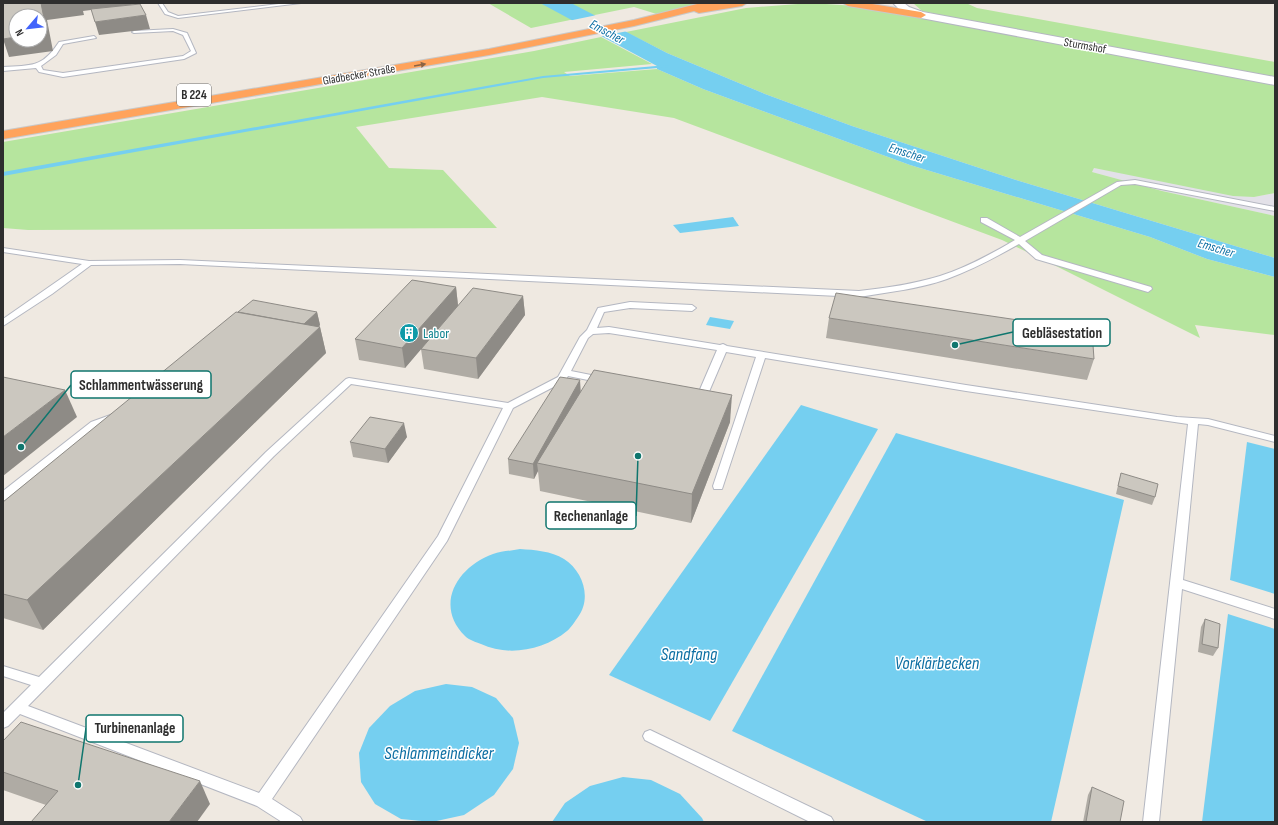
<svg xmlns="http://www.w3.org/2000/svg" width="1278" height="825" font-family="'Sofia Sans Condensed',sans-serif">
<style>
.industrial{fill:#e3e1e8}
.green{fill:#b6e59e}
.water{fill:#75cff0}
.pier{fill:#efe9e1}
.lines{fill:none;stroke-linecap:round;stroke-linejoin:round}
.stream{fill:#75cff0;fill-rule:evenodd}
.lane-casing{stroke:#b4b7c1;stroke-width:2}
.secondary-casing{stroke:#b4b7c1;stroke-width:2}
.highway-casing{stroke:#c9c9c9;stroke-width:2}
.lane{fill:#fff;fill-rule:evenodd}
.secondary{fill:#fff;fill-rule:evenodd}
.highway{fill:#ffa35c;fill-rule:evenodd}
.wall{fill:#afaba4}
.shaded-wall{fill:#8e8b86}
.building{fill:#cbc7bf;stroke:#8e8b86}
.oneway{fill:#8c6343}
.labels{text-anchor:middle;dominant-baseline:central;stroke-width:3;stroke-linejoin:round;paint-order:stroke}
.far-street-label{font-size:12px;fill:#2e2e2e;stroke:#fff}
.far-water-label{font-size:13px;font-style:italic;fill:#0d6fa3;stroke:#fff}
.shield{fill:#fff;stroke:#6d6d6d;stroke-width:1}
.shield-label{font-size:13px;font-weight:bold;fill:#2e2e2e}
.culture-label{font-size:14px;fill:#0d838f;stroke:#fff;text-anchor:start}
.near-water-label{font-size:18px;font-style:italic;fill:#0d6fa3;stroke:#fff}
.leader{fill:none;stroke:#0f766e;stroke-width:1.5}
.callout-dot{fill:#0f766e;stroke:#fff;stroke-width:1.5}
.callout{fill:#fff;stroke:#0f766e;stroke-width:1.5}
.callout-label{font-size:15px;text-anchor:middle;font-weight:bold;fill:#2e2e2e}
</style>
<rect width="100%" height="100%" fill="#efe9e1"/>
<!-- industrial -->
<polygon class="industrial" points="1094,168 1254,197 1275,193 1275,216 1162,191 1092,172"/>
<!-- green -->
<g class="green">
<polygon points="488,3 725,3 663,16 634,7 531,28"/>
<polygon points="811,3 856,6 1275,84 1275,193 1254,197 1233,196 1094,168 1092,172 1162,191 1275,216 1275,258 1016,180 852,126 765,94 667,53 626,32 746,8"/>
<polygon points="913,3 966,3 977,8 1275,62 1275,78 959,19 922,11"/>
<polygon points="601,37 652,64 564,72 570,76 657,69 703,89 910,165 1150,237 1207,259 1275,277 1275,335 1195,325 1200,338 1048,262 1002,240 674,118 542,97 356,127 389,168 443,170 497,228 28,230 3,228 3,142 534,51"/>
</g>
<!-- water -->
<g class="water">
<polygon points="540,3 571,3 667,53 765,94 852,126 1016,180 1275,258 1275,277 1207,259 1150,237 910,165 703,89 657,69 657,66"/>
<polygon points="733,217 739,226 680,233 673,225"/>
<polygon points="710,317 734,321 730,329 706,325"/>
<polygon points="801,405 878,429 710,721 609,675"/>
<polygon points="896,433 1124,500 1051,822 928,822 732,731"/>
<polygon points="1247,442 1275,449 1275,594 1230,580"/>
<path d="M520 549C535 550 551 551 564 559 583 571 592 598 578 617 575 621 571 628 567 631 544 650 508 657 481 644 476 642 469 640 465 636 434 605 457 567 493 554 501 551 511 551 520 549Z"/>
<polygon points="1228,614 1275,629 1275,822 1202,822"/>
<polygon points="446,684 472,687 496,698 513,718 519,743 513,769 494,795 464,815 432,822 401,819 375,804 361,782 359,753 369,728 390,706 415,691"/>
<polygon points="623,777 651,780 680,794 702,818 704,822 552,822 565,803 590,786"/>
</g>
<!-- pier -->
<polygon class="pier" points="597,15 628,31 597,37 568,21"/>
<g class="lines">
<!-- stream -->
<polygon class="stream" points="667,65 669,66 669,67 543,78 3,176 3,172 543,76"/>
<defs>
<g id="lane">
<polygon points="158,3 162,3 168,12 178,16 287,3 301,3 178,18 165,14"/>
<path d="M173 29 187 33 196 53 184 59 63 77 39 72 36 68 3 71V67C32 65 42 68 59 42L94 36 96 38 63 44 56 55 41 66 43 70 63 73 183 56 191 51 183 35 173 31 134 33 132 32 134 31Z"/>
<path d="M1135 180 1275 207V211L1135 184 1121 185 1025 241 1042 255 1151 287 1152 289 1148 292 1036 259 1019 244C996 257 972 270 947 279 919 289 888 292 859 297L180 264 91 265 52 294 3 326V319L82 264 3 252V248L89 261 180 260 859 291C886 288 914 284 940 276 966 268 991 254 1015 240L981 222V218H987L1020 237 1117 182Z"/>
<path d="M630 302 692 305 696 308 692 311 630 308 604 312 597 328 609 327 720 345 723 344 727 346 966 385 1177 417 1208 419 1275 436V442L1208 425 1198 424 1183 580 1275 609V619L1182 589 1159 822H1143L1188 424 966 391 765 358 723 486 722 489H714L713 486 756 357 726 352 705 401 700 404 695 401 717 350 609 333 593 334 588 338 571 371 606 378 608 380 606 382 603 383 568 376 565 381 513 408 447 541 272 799 300 817 303 822H282L257 806 20 714 8 726 3 728V713L31 685 3 676V666L39 677 266 452 346 379 349 378 508 403 558 377 580 337 587 330 598 308ZM351 384 503 408 438 536 259 793 28 706 274 456Z"/>
<polygon points="116,413 121,416 120,418 99,426 7,500 3,501 3,491 91,422"/>
<polygon points="650,730 831,817 834,822 810,822 645,740 643,736 645,732"/>
</g>
<polygon id="secondary" points="893,3 904,3 909,7 923,12 1275,77 1275,85 921,18 901,11"/>
<g id="highway">
<polygon points="701,3 747,3 742,6 699,13 694,11 634,26 489,55 3,139 3,131 489,49 634,20"/>
<polygon points="843,3 866,3 921,12 926,15 921,18 848,6"/>
</g>
</defs>
<!-- lane casing -->
<use href="#lane" class="lane-casing"/>
<!-- secondary casing -->
<use href="#secondary" class="secondary-casing"/>
<!-- highway casing -->
<use href="#highway" class="highway-casing"/>
<!-- lane -->
<use href="#lane" class="lane"/>
<!-- secondary -->
<use href="#secondary" class="secondary"/>
<!-- highway -->
<use href="#highway" class="highway"/>
</g>
<!-- wall -->
<g class="wall">
<polygon points="456,287 458,305 523,296 525,315 478,379 424,369 421,349 405,368 359,360 355,339"/>
<polygon points="238,312 317,312 320,325 319,327 320,327 326,353 43,630 3,618 3,502"/>
<polygon points="829,318 1094,359 1087,380 826,338"/>
<polygon points="580,380 580,392 730,422 691,523 540,491 538,471 534,479 509,474 508,459"/>
<polygon points="407,437 388,463 353,457 350,442"/>
<polygon points="1121,473 1155,497 1152,505 1116,494 1119,481"/>
<polygon points="1205,619 1218,648 1213,656 1198,652 1201,627"/>
<polygon points="3,741 210,804 46,805 3,790"/>
<polygon points="1092,787 1120,822 1083,822 1088,795"/>
</g>
<!-- shaded-wall -->
<g class="shaded-wall">
<polygon points="41,3 137,3 138,4 83,11 84,15 47,20 53,51 9,57 3,39 16,37 16,40 40,40"/>
<polygon points="146,15 150,29 99,35 95,22"/>
<polygon points="456,287 458,306 405,368 402,348"/>
<polygon points="523,296 525,315 478,379 476,358"/>
<polygon points="317,312 320,325 296,347 293,333"/>
<polygon points="320,327 326,353 43,630 27,600"/>
<polygon points="580,380 581,395 537,463 538,471 534,479 533,464"/>
<polygon points="65,390 77,417 3,476 3,437"/>
<polygon points="732,395 730,422 691,523 692,494"/>
<polygon points="404,423 407,437 388,463 385,449"/>
<polygon points="200,781 210,804 197,822 169,822"/>
</g>
<!-- building -->
<g class="building">
<polygon points="3,3 43,3 41,3 47,34 40,34 40,16 16,16 16,37 3,39"/>
<polygon points="140,4 146,15 95,22 91,9"/>
<polygon points="412,280 456,287 402,348 355,339"/>
<polygon points="473,288 523,296 476,358 421,349"/>
<polygon points="836,293 1092,331 1094,359 829,318"/>
<polygon points="253,300 317,312 304,324 238,312"/>
<polygon points="236,312 320,327 27,600 3,594 3,502"/>
<polygon points="594,370 732,395 692,494 537,463"/>
<polygon points="3,377 65,390 3,437"/>
<polygon points="560,377 580,380 533,464 508,459"/>
<polygon points="370,417 404,423 385,449 350,442"/>
<polygon points="1121,473 1158,484 1155,497 1118,486"/>
<polygon points="1205,619 1220,624 1218,648 1202,644"/>
<polygon points="21,722 200,781 169,822 31,822 58,791 3,772 3,741"/>
<polygon points="1092,787 1124,801 1120,822 1086,822"/>
</g>
<!-- one-way arrows -->
<defs><path id="oneway-solid" d="M-6-.8H1V-3.2L6.5 0L1 3.2V.8H-6Z"/></defs>
<use class="oneway" href="#oneway-solid" transform="translate(420 65) rotate(-10)"/>
<!-- icons -->
<defs>
<symbol id="building-disc" viewBox="-11 -11 22 22"><circle r="9.5" fill="#0f9aa8" stroke="#fff"/><path d="M-4-6H4V6H1V3H-1V6H-4ZM-2.5-4.3h1.7v1.8h-1.7ZM.8-4.3h1.7v1.8H.8ZM-2.5-1h1.7V.8h-1.7ZM.8-1h1.7V.8H.8Z" fill="#fff"/></symbol>
</defs>
<g fill-rule="evenodd">
<use href="#building-disc" x="398" y="322" width="22" height="22"/>
</g>
<g class="labels">
<!-- far-street labels -->
<g class="far-street-label">
<text transform="translate(1085 46) rotate(10)">Sturmshof</text>
<text transform="translate(359 75) rotate(-10)">Gladbecker Straße</text>
</g>
<!-- far-water labels -->
<g class="far-water-label">
<text transform="translate(607 32) rotate(28)">Emscher</text>
<text transform="translate(907 153) rotate(18)">Emscher</text>
<text transform="translate(1216 248) rotate(17)">Emscher</text>
</g>
<!-- shield labels -->
<rect class="shield" x="177" y="84" width="34" height="22" rx="3"/>
<g class="shield-label">
<text x="194" y="95">B 224</text>
</g>
<!-- culture labels -->
<g class="culture-label">
<text x="423" y="333">Labor</text>
</g>
<!-- near-water labels -->
<g class="near-water-label">
<text x="689" y="654">Sandfang</text>
<text x="937" y="663">Vorklärbecken</text>
<text x="439" y="753">Schlammeindicker</text>
</g>
</g>
<!-- callouts -->
<path class="leader" d="M955 345L1013 332M21 447L71 385M638 456L636 516M78 785L86 728"/>
<g class="callout-dot">
<circle cx="955" cy="345" r="4"/>
<circle cx="21" cy="447" r="4"/>
<circle cx="638" cy="456" r="4"/>
<circle cx="78" cy="785" r="4"/>
</g>
<g class="callout">
<rect x="1013" y="319" width="97" height="27" rx="4"/>
<rect x="71" y="371" width="140" height="27" rx="4"/>
<rect x="546" y="502" width="90" height="27" rx="4"/>
<rect x="86" y="715" width="97" height="27" rx="4"/>
</g>
<g class="callout-label">
<text x="1062" y="338">Gebläsestation</text>
<text x="141" y="390">Schlammentwässerung</text>
<text x="591" y="521">Rechenanlage</text>
<text x="135" y="733">Turbinenanlage</text>
</g>
<!-- border -->
<rect width="1278" height="825" fill="none" stroke="#2e2e2e" stroke-width="8"/>
<!-- north arrow -->
<g transform="translate(28 28) rotate(242)"><circle r="19" fill="#ffffff" stroke="#ababab"/>
<path d="M0-3L7 15L0 10L-7 15Z" fill="#4264fb"/>
<text y="-6" font-size="11" font-weight="bold" text-anchor="middle" fill="#2e2e2e">N</text>
</g>
</svg>
